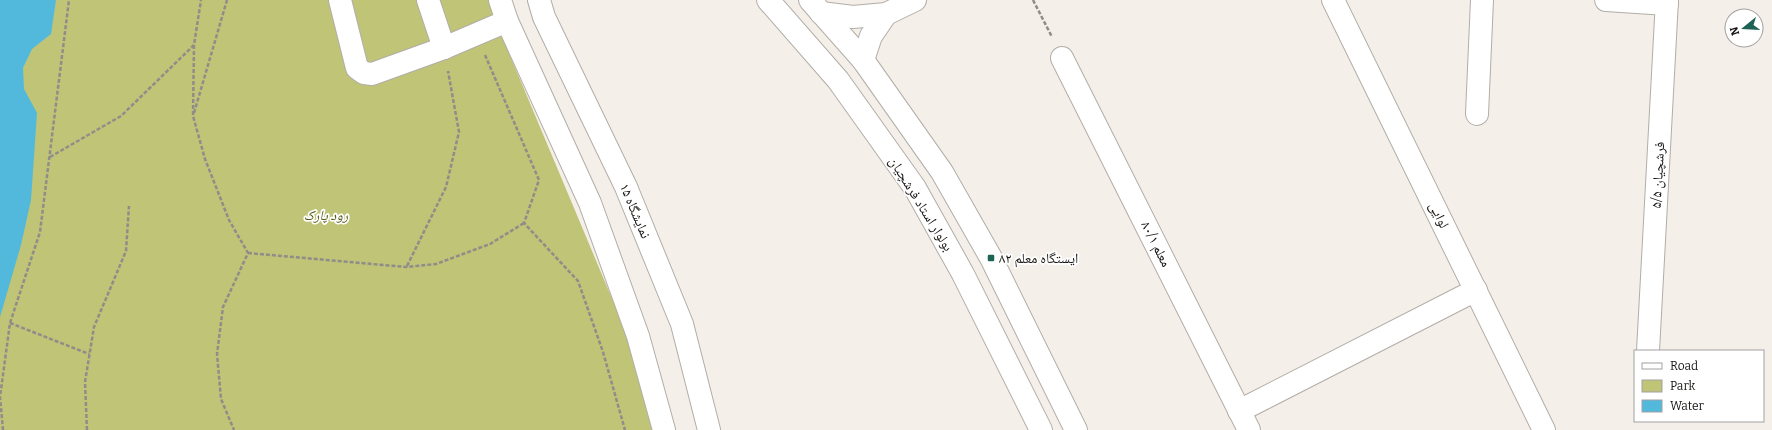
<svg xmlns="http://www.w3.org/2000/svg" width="1772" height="430" font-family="Bitter,'Noto Naskh Arabic',serif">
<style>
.green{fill:#bfc477}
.water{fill:#52b9dd}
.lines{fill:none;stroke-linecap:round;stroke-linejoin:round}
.minor-casing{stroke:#b2ada8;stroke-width:24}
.path{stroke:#908d89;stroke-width:2.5;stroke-dasharray:4 2;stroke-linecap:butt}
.minor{stroke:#fff;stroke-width:22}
.poi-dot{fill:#1f6354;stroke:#fff;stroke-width:1.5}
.labels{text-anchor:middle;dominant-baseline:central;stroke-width:3.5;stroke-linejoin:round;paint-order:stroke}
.street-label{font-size:14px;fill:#171513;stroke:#fff}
.park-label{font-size:14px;font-style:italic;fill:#55581a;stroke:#fff}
.poi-label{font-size:14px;fill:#171513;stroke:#fff;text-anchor:start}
</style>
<rect width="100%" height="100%" fill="#f4efe9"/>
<!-- green -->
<polygon class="green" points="0,0 489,0 493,15 626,332 652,430 0,430"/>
<!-- water -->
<polygon class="water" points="0,0 56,0 51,34 32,49 23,68 24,89 37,113 31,200 21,245 0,317"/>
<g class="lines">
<defs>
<g id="minor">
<polyline points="340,0 357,68 364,73 372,74 444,48 507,21"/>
<polyline points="428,0 444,48"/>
<polyline points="500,0 507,21 590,203 638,336 664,430"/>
<polyline points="539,0 544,17 626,187 682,324 709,430"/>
<polyline points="768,0 838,80 915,188 963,274 1041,430"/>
<polyline points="810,0 863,60 942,172 991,258 1076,430"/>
<polyline points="1333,0 1544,430"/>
<polyline points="1606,0 1667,4"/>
<polyline points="821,13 853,17 886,14 915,0"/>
<polyline points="1062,58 1249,430"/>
<polyline points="863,60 871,36 886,14"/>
<polyline points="1477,114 1482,0"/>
<polyline points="1648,351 1667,0"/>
<polyline points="1239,411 1476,290"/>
</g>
</defs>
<!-- minor casing -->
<use href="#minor" class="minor-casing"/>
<!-- path -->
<g class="path">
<polyline points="1033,0 1052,37"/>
<polyline points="194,45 193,116 205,159 229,220 248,253 223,307 217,354 221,399 234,430"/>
<polyline points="485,55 539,180 524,223 578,281 603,352 625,430"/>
<polyline points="194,113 227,0"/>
<polyline points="50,157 121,116 194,45 201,0"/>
<polyline points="248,253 406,267 436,264 490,244 524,223"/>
<polyline points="407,266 446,187 459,132 448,71"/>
<polyline points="10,323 89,354"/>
<polyline points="3,430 0,397 10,323 40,232 69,0"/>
<polyline points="87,430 85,382 94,327 126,251 129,206"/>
</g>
<!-- minor -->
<use href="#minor" class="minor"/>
</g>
<!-- markers -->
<rect class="poi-dot" x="987" y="254" width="8" height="8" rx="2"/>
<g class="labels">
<!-- street labels -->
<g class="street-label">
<text transform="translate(1658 175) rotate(-87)">فرشچیان ۵/۵</text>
<text transform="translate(921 204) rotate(58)">بولوار استاد فرشچیان</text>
<text transform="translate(635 211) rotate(67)">نمایشگاه ۱۵</text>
<text transform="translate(1439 215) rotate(64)">لوایی</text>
<text transform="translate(1156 244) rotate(63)">معلم ۸۰/۱</text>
</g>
<!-- park labels -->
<g class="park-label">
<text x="326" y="215">رود پارک</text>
</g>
<!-- poi labels -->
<g class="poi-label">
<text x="999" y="258">ایستگاه معلم ۸۲</text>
</g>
</g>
<!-- legend -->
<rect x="1634" y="350" width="130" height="72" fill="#ffffff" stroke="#a2a1a1"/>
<rect x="1642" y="363" width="20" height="6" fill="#ffffff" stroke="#a2a1a1"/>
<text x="1670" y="370" font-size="12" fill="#171513">Road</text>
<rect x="1642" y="380" width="20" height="12" fill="#bfc477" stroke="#a2a1a1"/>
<text x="1670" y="390" font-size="12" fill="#171513">Park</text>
<rect x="1642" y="400" width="20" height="12" fill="#52b9dd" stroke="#a2a1a1"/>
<text x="1670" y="410" font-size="12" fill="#171513">Water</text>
<!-- north arrow -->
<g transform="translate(1744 28) rotate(252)"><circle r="19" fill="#ffffff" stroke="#a2a1a1"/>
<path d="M0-3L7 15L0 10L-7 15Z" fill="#1f6354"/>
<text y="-6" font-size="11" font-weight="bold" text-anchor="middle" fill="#171513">N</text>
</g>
</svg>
